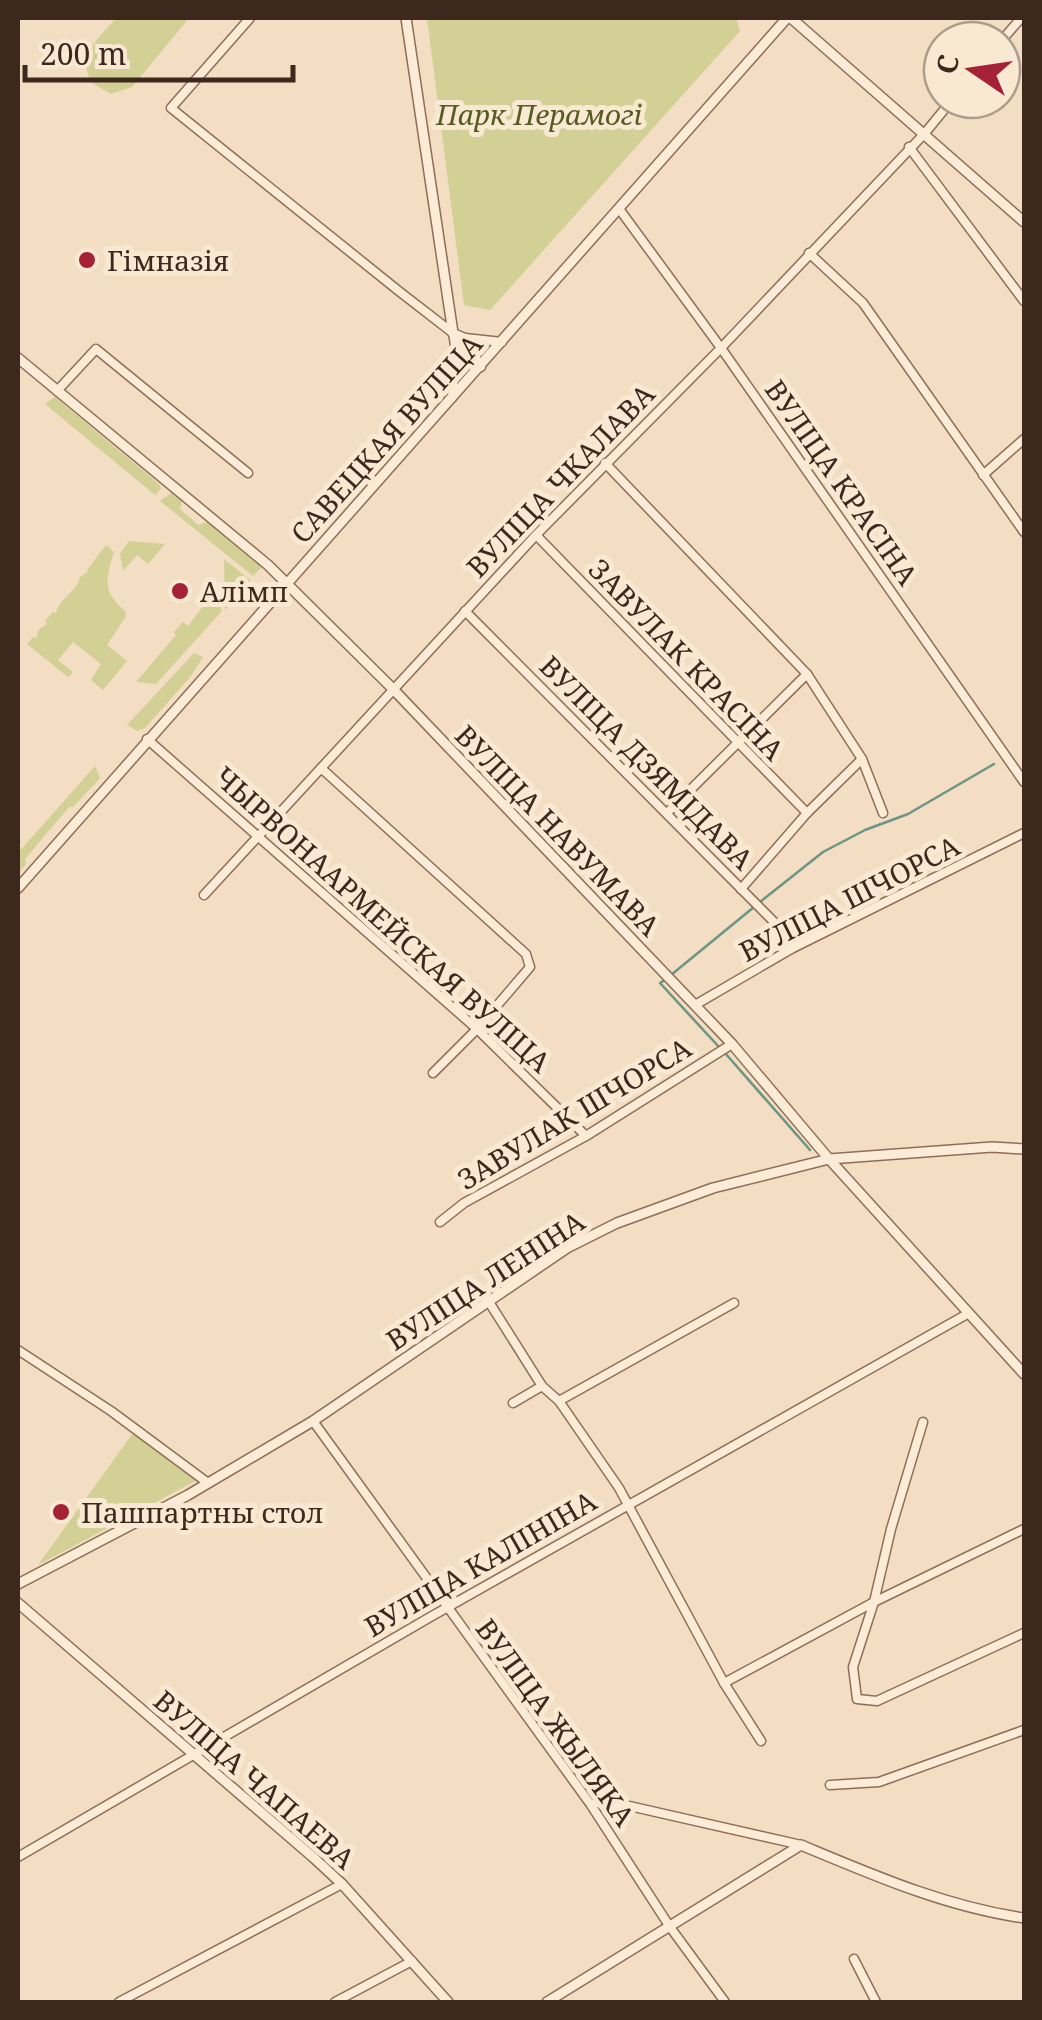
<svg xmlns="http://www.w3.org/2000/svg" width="1042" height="2020" font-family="'Noto Serif',serif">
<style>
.green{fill:#d2d095}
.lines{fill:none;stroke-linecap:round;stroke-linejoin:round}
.stream{stroke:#6b9584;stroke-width:2.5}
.minor-casing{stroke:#8f6d57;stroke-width:11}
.tertiary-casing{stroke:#8f6d57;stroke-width:12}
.minor{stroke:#fcecd7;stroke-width:8}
.tertiary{stroke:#fcecd7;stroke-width:9}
.poi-dot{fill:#a52136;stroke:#f9e9d3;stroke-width:4}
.labels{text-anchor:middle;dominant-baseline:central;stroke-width:10;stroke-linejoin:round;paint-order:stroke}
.park-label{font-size:28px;font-style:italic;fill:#565c21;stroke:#f9e9d3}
.poi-label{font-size:28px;fill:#3e281d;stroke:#f9e9d3;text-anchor:start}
.street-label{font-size:28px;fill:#3e281d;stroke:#f9e9d3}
</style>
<rect width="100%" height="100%" fill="#f3ddc3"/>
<!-- green -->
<g class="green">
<path d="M116 18H189L132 87 111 94 92 83C76 56 99 38 116 18Z"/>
<polygon points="427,18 736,18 740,31 490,310 464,305"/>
<polygon points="55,397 159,484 161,489 155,495 45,404"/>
<polygon points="171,493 182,500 180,509 198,525 209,521 264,565 253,576 160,501"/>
<polygon points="129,541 165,544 148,564 137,555 123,571 120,554"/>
<path d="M106 545 114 552C105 581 103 592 125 611L126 616 107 645 127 661 103 690 91 680 101 664 73 642 58 660 73 672 68 677 27 644 33 637 36 638 39 629 47 624 45 621 53 612 56 613C61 596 77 592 80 577L88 572 87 570Z"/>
<polygon points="224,559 250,580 225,610"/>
<polygon points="217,588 221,591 221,612 156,684 136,682 176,635 174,632 183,622 188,626"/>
<polygon points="194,653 203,657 191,676 145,728 137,731 127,725"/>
<polygon points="95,766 100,778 73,807 69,807 25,859 26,864 18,873 18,853"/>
<polygon points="136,1429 201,1478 38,1565"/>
</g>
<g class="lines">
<!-- stream -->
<g class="stream">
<polyline points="760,902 823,852 865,830 908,814 994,764"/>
<polyline points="671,975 754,907"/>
<polyline points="665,980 660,983 719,1047"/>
<polyline points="725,1053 810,1150"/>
</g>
<defs>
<g id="minor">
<polyline points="250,18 171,108 400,292 453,333 465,338 481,367"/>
<polyline points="1002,40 1021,18"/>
<polyline points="909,147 1024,301"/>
<polyline points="620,210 721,348 1024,782"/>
<polyline points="809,253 863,303 1024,532"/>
<polyline points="465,338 502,342"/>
<polyline points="57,391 96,349 248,473"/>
<polyline points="452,398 456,351 453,333"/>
<polyline points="605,463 807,674 862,759 883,813"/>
<polyline points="983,475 1024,439"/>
<polyline points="536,535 807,813"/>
<polyline points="465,611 784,932 791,949"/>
<polyline points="147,739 477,1029 586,1136"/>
<polyline points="321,768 526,954 530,967 477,1029 433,1073"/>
<polyline points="667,813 807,674"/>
<polyline points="741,889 807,813 862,759"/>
<polyline points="204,895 536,535 721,348 925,133 952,100"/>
<polyline points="695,1005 791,949 1024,833"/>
<polyline points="440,1222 464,1203 586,1136 732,1044"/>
<polyline points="489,1302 542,1386 559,1401 619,1488 724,1683 761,1741"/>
<polyline points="18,1350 111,1411 208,1483"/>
<polyline points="559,1401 734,1303"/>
<polyline points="513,1403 542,1386"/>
<polyline points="313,1421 591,1805 670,1927 725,2002"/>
<polyline points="923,1422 891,1529 874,1602 853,1667 857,1699 877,1701 1024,1633"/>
<polyline points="724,1683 874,1602 1024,1529"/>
<polyline points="830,1785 879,1782 1024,1730"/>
<polyline points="591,1805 603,1800 801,1845"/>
<polyline points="18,1857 432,1616 969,1313"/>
<polyline points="854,1959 876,2002"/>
<polyline points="119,2002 342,1884"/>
<polyline points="335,2002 412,1961"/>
</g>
<g id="tertiary">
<polyline points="406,18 453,333"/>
<polyline points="791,18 1024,222"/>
<polyline points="18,358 268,565 392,688 732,1044 829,1159 1024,1374"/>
<polyline points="18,888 787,18"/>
<polyline points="18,1584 188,1495 313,1421 567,1248 617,1223 713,1188 829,1159 992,1147 1024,1149"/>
<polyline points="18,1603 314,1858 342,1884 448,2002"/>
<path d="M547 2002 801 1845C873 1875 946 1907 1024 1918"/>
</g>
</defs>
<!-- minor casing -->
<use href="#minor" class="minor-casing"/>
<!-- tertiary casing -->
<use href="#tertiary" class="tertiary-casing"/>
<!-- minor -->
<use href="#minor" class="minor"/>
<!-- tertiary -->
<use href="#tertiary" class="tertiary"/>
</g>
<!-- markers -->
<g class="poi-dot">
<circle cx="87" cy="260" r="10"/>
<circle cx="180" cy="591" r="10"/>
<circle cx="61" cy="1512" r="10"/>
</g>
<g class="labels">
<!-- park labels -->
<g class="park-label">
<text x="539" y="114">Парк Перамогі</text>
</g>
<!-- poi labels -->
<g class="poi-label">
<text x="107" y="260">Гімназія</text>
<text x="200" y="591">Алімп</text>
<text x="81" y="1512">Пашпартны стол</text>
</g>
<!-- street labels -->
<g class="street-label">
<text transform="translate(386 438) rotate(-48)">САВЕЦКАЯ ВУЛІЦА</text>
<text transform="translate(560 480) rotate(-46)">ВУЛІЦА ЧКАЛАВА</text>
<text transform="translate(842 482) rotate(55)">ВУЛІЦА КРАСІНА</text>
<text transform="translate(687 659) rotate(46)">ЗАВУЛАК КРАСІНА</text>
<text transform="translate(647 762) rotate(45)">ВУЛІЦА ДЗЯМІДАВА</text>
<text transform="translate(558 830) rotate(46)">ВУЛІЦА НАВУМАВА</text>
<text transform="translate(849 898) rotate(-27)">ВУЛІЦА ШЧОРСА</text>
<text transform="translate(383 919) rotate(42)">ЧЫРВОНААРМЕЙСКАЯ ВУЛІЦА</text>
<text transform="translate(574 1113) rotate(-31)">ЗАВУЛАК ШЧОРСА</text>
<text transform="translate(485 1280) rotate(-33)">ВУЛІЦА ЛЕНІНА</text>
<text transform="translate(480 1563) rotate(-30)">ВУЛІЦА КАЛІНІНА</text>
<text transform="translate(556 1722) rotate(54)">ВУЛІЦА ЖЫЛЯКА</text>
<text transform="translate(255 1779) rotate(41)">ВУЛІЦА ЧАПАЕВА</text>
</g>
</g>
<!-- border -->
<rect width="1042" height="2020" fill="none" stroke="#3e281d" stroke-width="40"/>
<!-- north arrow -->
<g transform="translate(972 70) rotate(283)"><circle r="48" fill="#f9e9d3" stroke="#ae9c8a" stroke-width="2.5"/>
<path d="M0-8L18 38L0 25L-18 38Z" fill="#a52136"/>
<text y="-15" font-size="28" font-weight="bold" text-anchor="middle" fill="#3e281d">С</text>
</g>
<!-- scale -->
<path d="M25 65v15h268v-15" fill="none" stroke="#3e281d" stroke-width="5"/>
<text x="40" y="65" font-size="30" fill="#3e281d" stroke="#f9e9d3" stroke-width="8" paint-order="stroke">200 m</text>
</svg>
